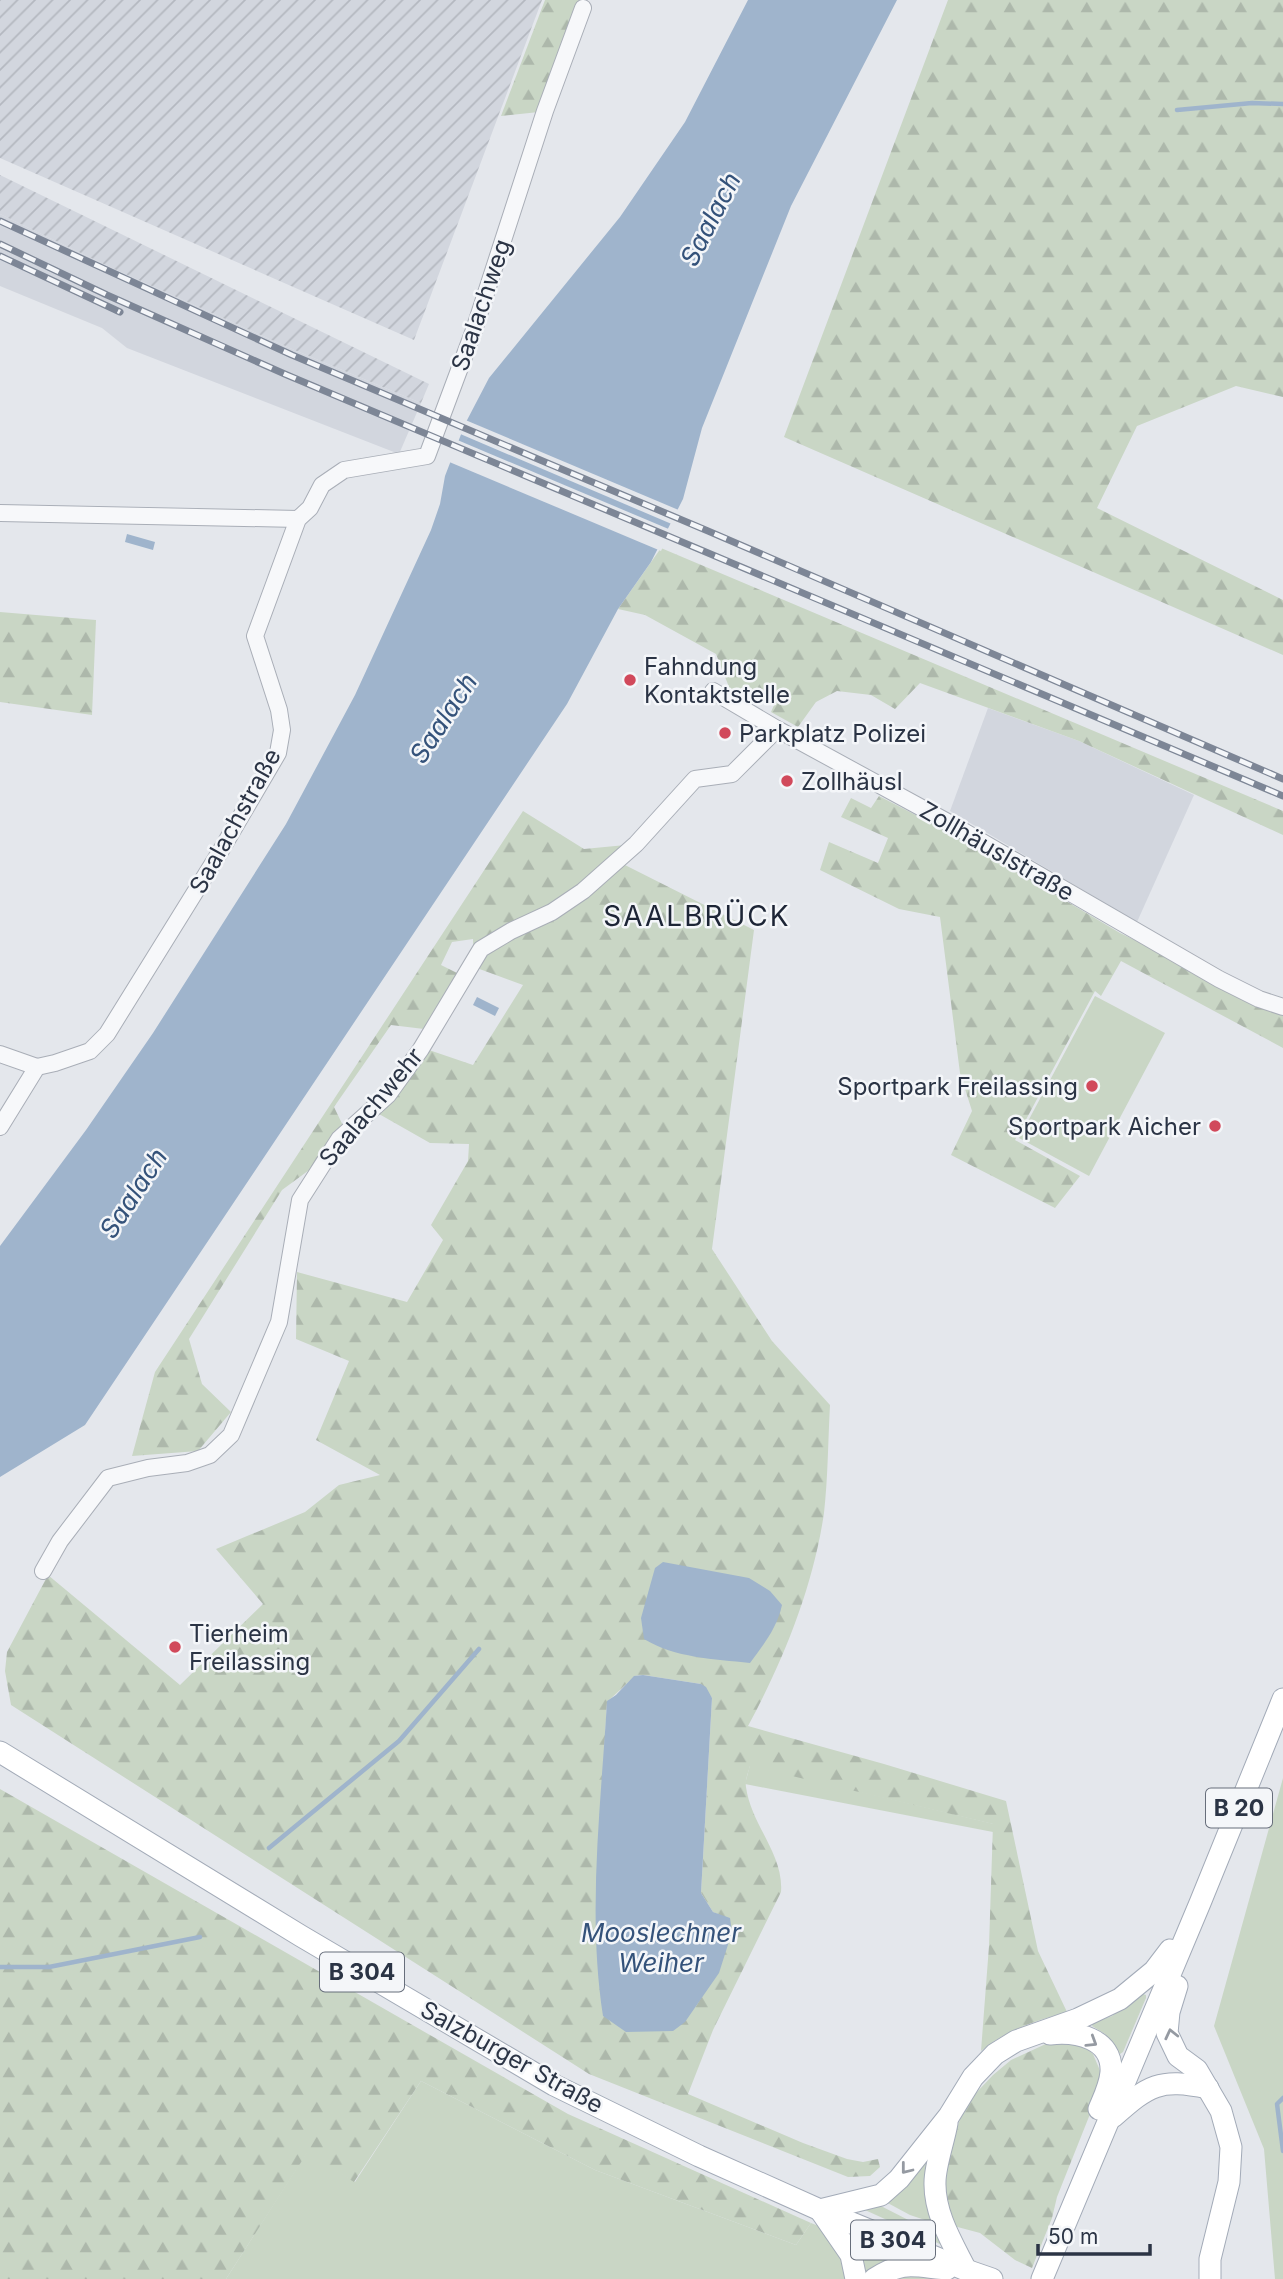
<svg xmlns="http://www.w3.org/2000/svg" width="1283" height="2279" font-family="Inter,sans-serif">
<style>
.built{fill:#d2d6de}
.industrial{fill:url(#industrial-furrows)}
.grass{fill:#c9d6c5}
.forest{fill:url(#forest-firs);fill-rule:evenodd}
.water{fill:#9fb4cc}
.pier{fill:#e4e7ec}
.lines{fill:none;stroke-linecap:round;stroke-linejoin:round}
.stream{stroke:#9fb4cc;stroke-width:4.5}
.minor-casing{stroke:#a9aeb7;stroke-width:18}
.major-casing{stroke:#a3abb8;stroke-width:23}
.minor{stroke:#f7f8fa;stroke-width:16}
.major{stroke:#fff;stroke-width:21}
.rail-casing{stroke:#7d8696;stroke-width:7}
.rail{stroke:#f4f6f9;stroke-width:4.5;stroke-dasharray:13;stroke-linecap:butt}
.oneway{stroke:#959aa2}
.poi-dot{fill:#d1495b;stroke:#f4f6f9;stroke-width:2.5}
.labels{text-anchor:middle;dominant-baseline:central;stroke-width:5;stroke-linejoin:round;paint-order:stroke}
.shield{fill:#f4f6f9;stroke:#676e7b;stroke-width:2}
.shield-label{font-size:23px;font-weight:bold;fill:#2b3445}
.street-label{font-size:24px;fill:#2b3445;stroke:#f4f6f9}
.poi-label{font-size:24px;fill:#2b3445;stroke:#f4f6f9;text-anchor:start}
.water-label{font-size:26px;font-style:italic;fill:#34527a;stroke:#f4f6f9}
.quarter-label{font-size:28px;letter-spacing:2px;fill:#1d2536;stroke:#f4f6f9}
</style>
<defs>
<pattern id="industrial-furrows" width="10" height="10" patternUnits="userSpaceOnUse" patternTransform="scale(1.75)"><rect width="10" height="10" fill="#d2d6de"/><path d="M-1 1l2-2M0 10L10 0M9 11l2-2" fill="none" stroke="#b4b8c0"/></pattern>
<pattern id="forest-firs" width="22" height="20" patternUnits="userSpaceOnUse" patternTransform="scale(1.75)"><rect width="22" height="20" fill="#c9d6c5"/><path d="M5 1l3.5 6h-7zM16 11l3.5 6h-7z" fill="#adb8ab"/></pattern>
</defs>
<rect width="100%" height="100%" fill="#e4e7ec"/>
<!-- built -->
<g class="built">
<polygon points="0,214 114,269 292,349 421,403 399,454 127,348 102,328 0,286"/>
<polygon points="988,708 1079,741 1194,795 1137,922 950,811"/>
</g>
<!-- industrial -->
<g class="industrial">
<polygon points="0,0 542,0 414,340 0,158"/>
<polygon points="0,175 429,384 421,403 292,349 114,269 0,214"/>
</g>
<!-- grass -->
<g class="grass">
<polygon points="1095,996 1165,1033 1089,1176 1019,1138"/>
<polygon points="750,1765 994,1824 993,1832 745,1784"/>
<polygon points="1283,1778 1283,2279 1275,2279 1264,2149 1214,2026"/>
<polygon points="1143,1994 1146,1995 1146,1998 1123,2052 1120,2054 1105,2034 1092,2026 1093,2023 1112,2016"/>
<polygon points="421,2081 595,2170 796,2245 811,2223 953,2279 226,2279 307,2152 355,2182"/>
<polygon points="929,2148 934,2223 910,2215 884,2201"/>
<polygon points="877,2204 924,2228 938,2231 942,2245 865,2210"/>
</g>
<!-- forest -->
<g class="forest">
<polygon points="545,0 579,0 539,112 501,116"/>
<polygon points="948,0 1283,0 1283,397 1236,386 1137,426 1097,508 1283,600 1283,655 784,437"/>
<polygon points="661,548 1283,811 1283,835 1079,741 920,683 895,709 871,695 837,691 816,702 798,727 771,712 775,703 744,685 738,696 731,692 716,654 645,615 618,609"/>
<polygon points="0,612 96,620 92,715 0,702"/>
<polygon points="879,796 958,837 1120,933 1168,956 1211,984 1237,989 1283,1016 1283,1048 1121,961 1101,996 1095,991 1015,1140 1080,1176 1055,1208 951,1155 972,1111 960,1073 940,917 899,909 820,870 829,842 878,863 888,838 841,817 851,798 871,808"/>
<path d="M523 811 584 849 636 844 617 861 754 930 712 1249 772 1341 830 1405C828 1441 828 1478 824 1513 813 1588 783 1661 748 1726L884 1764 1006 1801 1038 1951 1067 2012C1036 2021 1007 2029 981 2051L989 1946 993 1824 750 1766C748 1773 745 1780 746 1787 751 1825 784 1854 781 1892L713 2030 688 2094 803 2143 847 2159 863 2162 878 2159 880 2167 870 2176 848 2177 589 2074 11 1705 5 1671 7 1652 48 1575 180 1685 263 1604 216 1549 305 1512 339 1485 380 1475 316 1440 349 1361 296 1339 297 1272 407 1302 443 1240 431 1225 468 1161 469 1144 430 1143 379 1114 429 1050 473 1065 523 985 474 967 473 939 452 942 441 965 457 973 424 1029 391 1025 334 1107 350 1140 282 1190 189 1339 202 1384 231 1412 198 1451 132 1456 155 1372ZM643 1675 701 1684 712 1698 701 1893 713 1912 722 1916 596 1896 607 1702 635 1676Z"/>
<polygon points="0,1789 568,2114 811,2223 796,2245 595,2170 421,2081 354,2182 307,2153 226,2279 0,2279"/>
<polygon points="1050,2042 1083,2044 1093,2054 1101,2073 1098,2094 1057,2197 1052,2218 1032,2268 1015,2260 980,2233 950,2225 944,2203 947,2154 961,2117 976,2093 993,2075 1011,2060"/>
</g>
<!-- water -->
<g class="water">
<polygon points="748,0 897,0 791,206 702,428 683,499 651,562 618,609 567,704 85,1425 0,1477 0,1246 86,1130 153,1033 286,824 355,695 431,530 440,504 445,476 465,424 489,378 620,217 685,122"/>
<polygon points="127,534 155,542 153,550 125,542"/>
<polygon points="477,997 499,1008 495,1016 473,1005"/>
<path d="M663 1562 749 1578 770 1591 782 1605C777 1628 764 1644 750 1663 714 1659 675 1658 644 1639L641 1618 655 1568Z"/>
<path d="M643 1675 701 1684 706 1687 712 1698 701 1893 713 1912 730 1918 732 1932 719 1973 685 2022 673 2031 626 2032 603 2016C587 1913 601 1805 607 1701L616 1695 634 1676Z"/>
</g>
<!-- pier -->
<g class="pier">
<polygon points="463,419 681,511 674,525 458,433"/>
<polygon points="455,439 671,530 661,551 447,461"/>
</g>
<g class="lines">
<!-- stream -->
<g class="stream">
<polyline points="1177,110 1252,103 1283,104"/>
<polyline points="269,1848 399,1741 479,1649"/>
<polyline points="0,1967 49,1967 200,1937"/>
<polyline points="1283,2098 1277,2104 1283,2151"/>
</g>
<defs>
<g id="minor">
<polyline points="0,513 298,519"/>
<polyline points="713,691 777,729 953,825 1219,979 1259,999 1283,1007"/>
<polyline points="0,1054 37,1067"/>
<polyline points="0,1127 37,1067 55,1063 90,1051 107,1034 220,852 278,753 282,730 279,710 255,636 298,519 310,508 322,485 344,470 427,456 474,330 545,111 583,8"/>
<polyline points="43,1571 60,1541 108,1478 148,1468 187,1463 210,1455 231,1435 279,1322 300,1200 339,1139 388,1095 421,1049 481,949 511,931 552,912 583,891 636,844 695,779 732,774 777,729"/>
</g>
<g id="major">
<polyline points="0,1752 301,1936 554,2085 699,2156 820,2210 966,2270 992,2279"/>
<polyline points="1177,1986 1169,2012 1167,2033 1178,2056 1197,2070 1221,2111 1231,2147 1229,2182 1210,2259 1210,2279"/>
<path d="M1050 2034C1076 2031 1113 2038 1111 2072 1110 2085 1104 2097 1099 2109"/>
<path d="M1113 2117C1149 2085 1159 2078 1208 2088"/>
<path d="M947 2123C944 2141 935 2165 935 2182 934 2214 953 2244 966 2270"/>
<polyline points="820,2210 881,2195 899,2179 949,2116 973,2077 995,2054 1016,2041 1078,2019 1120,1999 1154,1971 1170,1950"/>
<polyline points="820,2210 851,2255 856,2279"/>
<path d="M874 2279C904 2260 912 2266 947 2269"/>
<polyline points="1042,2279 1200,1903 1283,1699"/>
</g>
</defs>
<!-- minor casing -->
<use href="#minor" class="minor-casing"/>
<!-- major casing -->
<use href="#major" class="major-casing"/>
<!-- minor -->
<use href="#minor" class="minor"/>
<!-- major -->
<use href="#major" class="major"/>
<defs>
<g id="rail">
<polyline points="0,221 292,355 708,531 1283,779"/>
<polyline points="0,244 107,295 287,375 1283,796"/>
<polyline points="0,256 120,312"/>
</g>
</defs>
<!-- rail casing -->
<use href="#rail" class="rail-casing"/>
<!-- rail -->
<use href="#rail" class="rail"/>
</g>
<!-- one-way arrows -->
<defs><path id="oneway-chevron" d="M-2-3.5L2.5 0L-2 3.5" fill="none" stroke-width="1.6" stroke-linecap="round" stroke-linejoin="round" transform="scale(1.75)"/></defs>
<g class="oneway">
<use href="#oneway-chevron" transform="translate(1171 2034) rotate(-103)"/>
<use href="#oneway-chevron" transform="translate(1092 2042) rotate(32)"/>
<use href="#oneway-chevron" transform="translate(906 2169) rotate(128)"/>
</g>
<!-- markers -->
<g class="poi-dot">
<circle cx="630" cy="680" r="7"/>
<circle cx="725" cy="733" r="7"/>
<circle cx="787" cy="781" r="7"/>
<circle cx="1092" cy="1086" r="7"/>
<circle cx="1215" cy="1126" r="7"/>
<circle cx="175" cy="1647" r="7"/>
</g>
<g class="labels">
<!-- shield labels -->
<g class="shield">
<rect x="1206" y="1788.5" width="66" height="39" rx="5"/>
<rect x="320" y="1952.5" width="84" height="39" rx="5"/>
<rect x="851" y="2220.5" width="84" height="39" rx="5"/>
</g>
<g class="shield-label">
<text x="1239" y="1808">B 20</text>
<text x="362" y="1972">B 304</text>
<text x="893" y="2240">B 304</text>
</g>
<!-- street labels -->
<g class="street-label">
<text transform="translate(481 305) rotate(-71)">Saalachweg</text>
<text transform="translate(235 821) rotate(-61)">Saalachstraße</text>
<text transform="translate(997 851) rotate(30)">Zollhäuslstraße</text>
<text transform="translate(371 1107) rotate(-50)">Saalachwehr</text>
<text transform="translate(512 2057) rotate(29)">Salzburger Straße</text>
</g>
<!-- poi labels -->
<g class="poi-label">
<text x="644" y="666">Fahndung<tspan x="644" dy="28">Kontaktstelle</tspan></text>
<text x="739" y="733">Parkplatz Polizei</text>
<text x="801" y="781">Zollhäusl</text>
<text x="1078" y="1086" text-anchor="end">Sportpark Freilassing</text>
<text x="1201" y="1126" text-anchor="end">Sportpark Aicher</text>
<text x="189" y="1633">Tierheim<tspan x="189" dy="28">Freilassing</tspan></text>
</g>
<!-- water labels -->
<g class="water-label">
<text transform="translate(710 219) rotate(-63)">Saalach</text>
<text transform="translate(443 718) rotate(-57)">Saalach</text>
<text transform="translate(133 1193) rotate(-57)">Saalach</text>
<text x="661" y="1932">Mooslechner<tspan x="661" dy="30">Weiher</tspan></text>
</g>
<!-- quarter labels -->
<g class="quarter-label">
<text x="697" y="916">SAALBRÜCK</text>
</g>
</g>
<!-- scale -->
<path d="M1038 2244v10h112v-10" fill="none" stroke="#2b3445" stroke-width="3.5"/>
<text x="1048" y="2244" font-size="21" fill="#2b3445" stroke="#f4f6f9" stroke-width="5" paint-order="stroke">50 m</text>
</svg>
